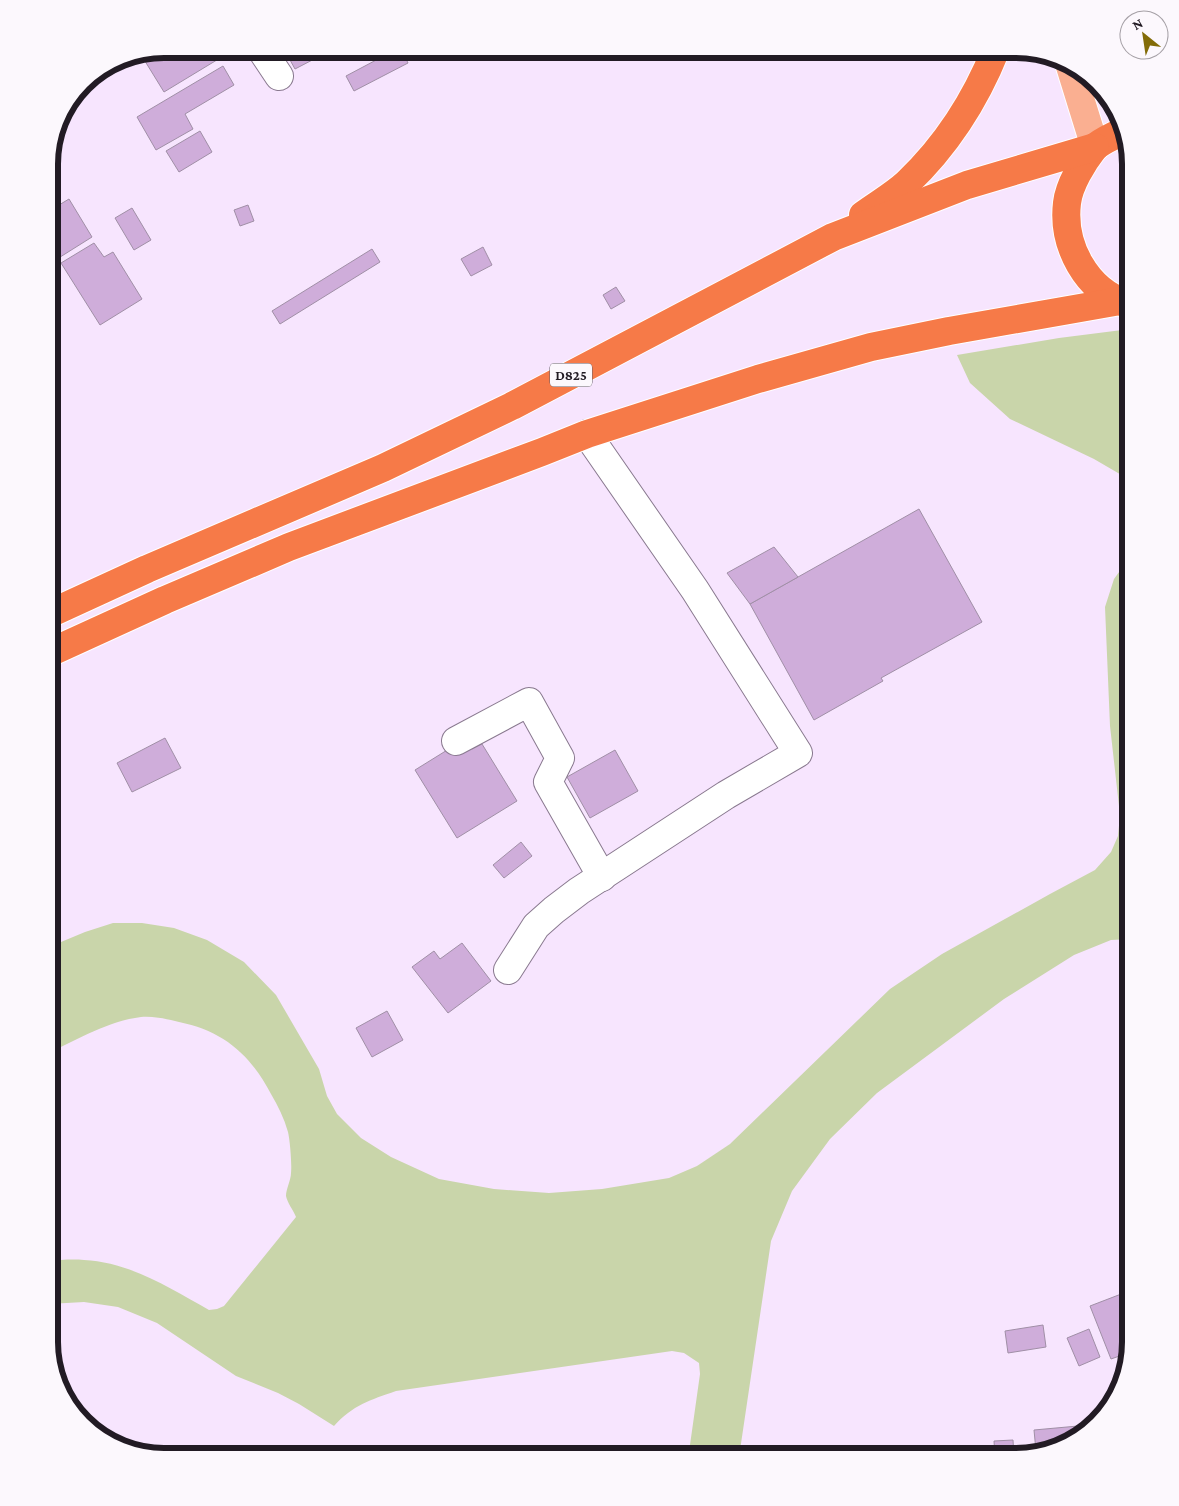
<svg xmlns="http://www.w3.org/2000/svg" width="1179" height="1506" font-family="'Crimson Pro',serif">
<style>
.green{fill:#c9d5aa}
.building{fill:#cfadda;stroke:#a08fa6}
.lines{fill:none;stroke-linecap:round;stroke-linejoin:round}
.minor-casing{stroke:#89798f;stroke-width:30}
.major-casing{stroke:#fff;stroke-width:30}
.highway-casing{stroke:#fff;stroke-width:30}
.minor{stroke:#fff;stroke-width:28}
.major{stroke:#faaf91;stroke-width:28}
.highway{stroke:#f67a48;stroke-width:28}
.labels{text-anchor:middle;dominant-baseline:central;stroke-width:4;stroke-linejoin:round;paint-order:stroke}
.shield{fill:#fcf8fd;stroke:#635d65;stroke-width:1}
.shield-label{font-size:14px;font-weight:bold;fill:#221b24}
.rim{fill:none;stroke:#221b24;stroke-width:6}
</style>
<rect width="100%" height="100%" fill="#f7e5fe"/>
<!-- green -->
<g class="green">
<polygon points="1130,329 1130,480 1094,459 1010,419 970,383 957,355 1059,338"/>
<path d="M1130 557V939L1111 940 1074 955 1004 999 877 1093 830 1139 792 1191 771 1241 739 1457H686L689 1452 700 1374 699 1363 684 1353 672 1351 396 1391C370 1400 353 1405 334 1426L299 1404 278 1393 236 1376 157 1323 118 1307 84 1302 49 1304V1261C60 1260 72 1259 84 1260 129 1262 170 1288 209 1310L217 1309 224 1306 296 1217C293 1210 287 1202 286 1196 286 1189 291 1180 291 1173 292 1165 290 1140 288 1132 284 1118 278 1106 271 1094 250 1054 223 1031 179 1022 167 1019 153 1016 141 1017 109 1021 78 1039 49 1053V947L85 932 113 923H142L174 928 207 940 244 962 276 995 319 1069 327 1096 337 1114 361 1138 391 1157 439 1179 494 1189 549 1193 602 1189 669 1178 697 1166 730 1144 890 989 942 954 1050 894 1095 870 1111 852 1118 836 1120 815 1110 726 1105 607 1114 579Z"/>
</g>
<!-- building -->
<g class="building">
<polygon points="164,49 235,49 164,92 140,53"/>
<polygon points="284,49 316,49 320,56 295,69"/>
<polygon points="397,49 401,49 408,63 354,91 346,76"/>
<polygon points="223,66 234,85 185,114 193,129 156,150 137,117"/>
<polygon points="104,68 106,72 79,89 88,78"/>
<polygon points="200,131 212,152 179,172 166,151"/>
<polygon points="69,199 92,237 57,259 49,245 49,211"/>
<polygon points="248,205 254,221 240,226 234,210"/>
<polygon points="132,208 151,240 134,250 115,218"/>
<polygon points="94,243 104,257 113,252 142,299 100,325 61,263"/>
<polygon points="483,247 492,265 471,276 461,259"/>
<polygon points="372,249 380,262 280,324 272,311"/>
<polygon points="616,287 625,301 611,309 603,295"/>
<polygon points="49,507 60,524 49,531"/>
<polygon points="919,509 982,622 881,678 883,681 814,720 750,604"/>
<polygon points="774,547 798,577 750,604 727,573"/>
<polygon points="165,738 181,768 132,792 117,763"/>
<polygon points="465,739 472,749 482,744 517,801 457,838 415,770"/>
<polygon points="615,750 638,791 590,818 567,777"/>
<polygon points="521,842 532,856 504,878 493,865"/>
<polygon points="462,943 491,981 448,1013 412,967 434,951 440,959"/>
<polygon points="387,1011 403,1040 372,1057 356,1028"/>
<polygon points="1129,1291 1130,1293 1130,1342 1128,1353 1111,1359 1090,1306"/>
<polygon points="1043,1325 1046,1347 1008,1353 1005,1331"/>
<polygon points="1089,1329 1100,1357 1079,1366 1067,1338"/>
<polygon points="1078,1426 1079,1438 1036,1451 1034,1430"/>
<polygon points="1013,1440 1014,1457 995,1457 994,1441"/>
</g>
<g class="lines">
<defs>
<g id="minor">
<polyline points="261,49 279,76"/>
<polyline points="456,741 529,702 560,758 548,782 602,877"/>
<polyline points="508,970 536,926 554,910 579,891 726,795 798,753 695,590 587,434"/>
</g>
<polyline id="major" points="1069,63 1095,147"/>
<g id="highway">
<path d="M1121 132C1112 137 1101 141 1094 148 1083 162 1069 185 1067 203 1062 245 1086 291 1128 304"/>
<path d="M863 215C878 204 894 195 907 183 946 146 976 99 996 49"/>
<polyline points="49,614 147,569 383,468 512,406 833,237 967,185 1095,147"/>
<polyline points="49,653 165,600 289,547 542,452 587,434 758,379 871,347 949,331 1120,301"/>
</g>
</defs>
<!-- minor casing -->
<use href="#minor" class="minor-casing"/>
<!-- major casing -->
<use href="#major" class="major-casing"/>
<!-- highway casing -->
<use href="#highway" class="highway-casing"/>
<!-- minor -->
<use href="#minor" class="minor"/>
<!-- major -->
<use href="#major" class="major"/>
<!-- highway -->
<use href="#highway" class="highway"/>
</g>
<g class="labels">
<!-- shield labels -->
<rect class="shield" x="550" y="363.5" width="42" height="23" rx="4"/>
<g class="shield-label">
<text x="571" y="375">D825</text>
</g>
</g>
<!-- crop -->
<path d="M0 0H1179V1506H0ZM164 58H1016A106 106 0 0 1 1122 164V1342A106 106 0 0 1 1016 1448H164A106 106 0 0 1 58 1342V164A106 106 0 0 1 164 58Z" fill="#fcf8fd" fill-rule="evenodd"/>
<path class="rim" d="M164 58H1016A106 106 0 0 1 1122 164V1342A106 106 0 0 1 1016 1448H164A106 106 0 0 1 58 1342V164A106 106 0 0 1 164 58Z"/>
<!-- north arrow -->
<g transform="translate(1144 35) rotate(330)"><circle r="24" fill="#fcf8fd" stroke="#a5a0a6"/>
<path d="M0-4L9 19L0 12L-9 19Z" fill="#836c08"/>
<text y="-8" font-size="14" font-weight="bold" text-anchor="middle" fill="#221b24">N</text>
</g>
</svg>
